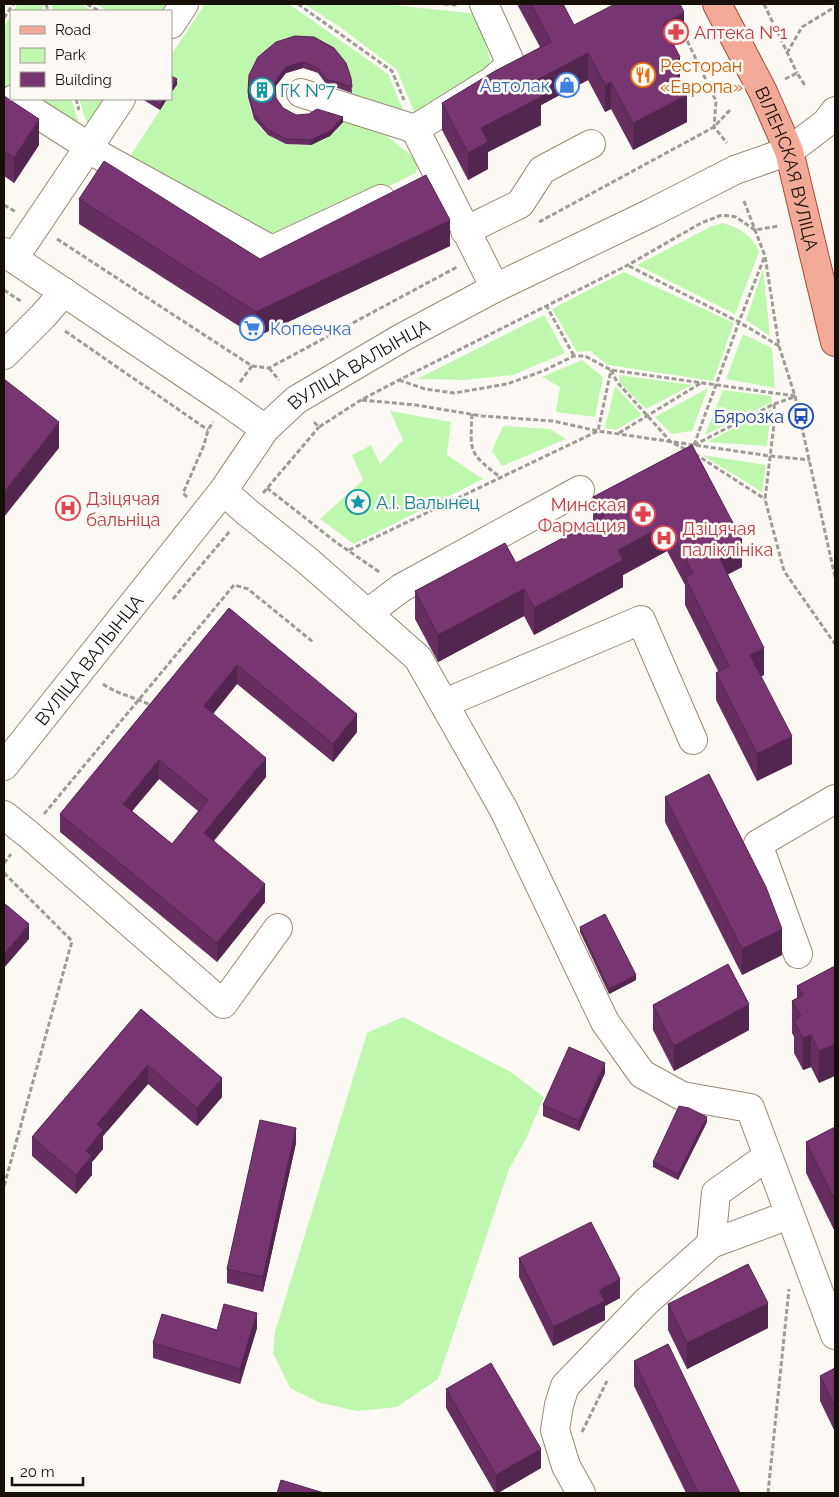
<svg xmlns="http://www.w3.org/2000/svg" width="839" height="1497" font-family="Raleway,sans-serif">
<style>
.green{fill:#bff7af}
.lines{fill:none;stroke-linecap:round;stroke-linejoin:round}
.minor-casing{stroke:#9a8973;stroke-width:30}
.major-casing{stroke:#9f4e37;stroke-width:30}
.path{stroke:#9f9b95;stroke-width:3;stroke-dasharray:5 2.5;stroke-linecap:butt}
.minor{stroke:#fff;stroke-width:28}
.major{stroke:#f2a997;stroke-width:28}
.wall{fill:#662e61;fill-rule:evenodd}
.shaded-wall{fill:#53264f}
.building{fill:#773671;stroke:#53264f;fill-rule:evenodd}
.labels{text-anchor:middle;dominant-baseline:central;stroke-width:5;stroke-linejoin:round;paint-order:stroke}
.health-label{font-size:18px;fill:#be3a42;stroke:#fcf9f4;text-anchor:start}
.food-label{font-size:18px;fill:#c56008;stroke:#fcf9f4;text-anchor:start}
.shop-label{font-size:18px;fill:#366cbe;stroke:#fcf9f4;text-anchor:end}
.culture-label{font-size:18px;fill:#0d838f;stroke:#fcf9f4;text-anchor:start}
.street-label{font-size:18px;fill:#161008;stroke:#fcf9f4}
.transit-label{font-size:18px;fill:#164399;stroke:#fcf9f4;text-anchor:end}
</style>
<rect width="100%" height="100%" fill="#fcf9f4"/>
<!-- green -->
<g class="green">
<polygon points="18,4 42,4 44,11 13,11"/>
<polygon points="51,4 81,4 93,11 53,11"/>
<polygon points="96,4 166,4 161,11 108,11"/>
<path d="M205 4H289L388 74 406 117 352 100 351 83 332 52 249 80C248 93 248 107 254 119 268 145 305 152 329 137 335 133 340 125 345 119L377 128 418 161 416 173 271 243 127 161 167 99H171V93L177 85 171 81V55Z"/>
<polygon points="304,4 384,4 478,14 493,72 417,119 397,70 340,27"/>
<polygon points="11,15 11,90 4,85 4,27"/>
<polygon points="25,99 71,99 80,127"/>
<polygon points="79,99 103,99 87,124"/>
<path d="M723 223C741 229 751 234 759 252L735 314 637 265 712 226Z"/>
<polygon points="763,269 770,336 746,320"/>
<polygon points="624,272 734,323 713,381 608,365 590,351 577,352 552,309"/>
<polygon points="544,315 565,353 513,375 464,380 417,379"/>
<polygon points="743,334 772,348 775,388 726,379"/>
<polygon points="582,360 603,377 595,417 556,412 560,387 542,377"/>
<polygon points="619,375 692,385 646,409 620,383"/>
<polygon points="615,386 642,415 616,430 605,428"/>
<polygon points="708,388 692,431 671,434 655,417"/>
<polygon points="723,390 771,396 772,402 705,435"/>
<polygon points="771,409 767,446 707,442"/>
<polygon points="390,411 451,422 447,455 483,479 354,544 320,519 363,480 352,455 371,445 380,464 403,440"/>
<polygon points="503,426 550,429 566,439 502,466 492,451"/>
<polygon points="702,455 766,465 762,492"/>
<polygon points="403,1017 511,1072 544,1097 526,1139 509,1169 438,1379 397,1407 357,1411 321,1403 290,1388 273,1353 275,1332 367,1033"/>
</g>
<g class="lines">
<defs>
<g id="minor">
<polyline points="484,4 511,64 492,81 415,129 495,288"/>
<polyline points="171,24 184,4"/>
<polyline points="301,93 415,129"/>
<polyline points="14,99 83,143 88,149 272,250 381,199"/>
<polyline points="465,231 520,204 542,170 591,144"/>
<polyline points="4,252 227,402 265,429"/>
<polyline points="14,258 121,99"/>
<polyline points="4,355 43,316 64,292"/>
<polyline points="223,491 247,512 309,562 418,658 504,810 605,1022 642,1074 682,1096 750,1108 835,1335"/>
<polyline points="368,613 401,588 580,490"/>
<polyline points="445,703 641,620 693,740"/>
<path id="s1" d="M4 766 223 491 265 429 296 400 403 337 495 288 651 213 735 170 789 151 826 123 835 111"/>
<polyline points="4,815 28,834 223,1004 278,928"/>
<polyline points="798,954 758,844 835,799"/>
<polyline points="711,1244 716,1193 768,1156"/>
<polyline points="581,1493 566,1466 555,1430 559,1405 565,1386 646,1302 711,1244 789,1215"/>
</g>
<g id="major">
<path id="s2" d="M717 4 763 92 789 151 835 342"/>
</g>
</defs>
<!-- minor casing -->
<use href="#minor" class="minor-casing"/>
<!-- major casing -->
<use href="#major" class="major-casing"/>
<!-- path -->
<g class="path">
<polyline points="46,4 48,11"/>
<polyline points="87,4 99,11"/>
<polyline points="298,4 392,71 404,100"/>
<polyline points="444,4 458,5"/>
<polyline points="764,4 797,73"/>
<polyline points="4,18 13,4"/>
<polyline points="684,34 716,101 714,127 727,143"/>
<polyline points="787,53 802,27 835,7"/>
<polyline points="785,79 797,73 806,87"/>
<polyline points="76,99 79,110"/>
<polyline points="744,201 765,256 779,346 795,396 835,577"/>
<polyline points="4,205 16,212"/>
<polyline points="539,222 714,127 730,110"/>
<polyline points="57,239 252,366 269,368 457,267"/>
<polyline points="629,266 739,322 779,346"/>
<polyline points="4,290 22,302"/>
<polyline points="546,305 574,356"/>
<polyline points="65,331 208,430"/>
<polyline points="269,368 279,380"/>
<polyline points="611,370 617,382 671,442 687,450"/>
<polyline points="399,380 425,389 454,393 507,384 543,371 574,356 585,356 611,370 795,396"/>
<polyline points="240,382 252,366"/>
<polyline points="362,400 416,405 482,416 553,421 598,431 770,456 810,460"/>
<polyline points="774,404 775,416 765,499 784,571 835,644"/>
<path d="M472 414C470 453 469 453 500 477"/>
<polyline points="314,422 319,427 361,400 399,380 628,265 701,223 722,215 736,217 755,230 778,226"/>
<polyline points="619,433 701,383"/>
<polyline points="694,445 739,322 764,258"/>
<polyline points="694,445 774,404 794,397"/>
<polyline points="695,454 765,499"/>
<polyline points="267,488 337,543 381,573"/>
<polyline points="263,493 319,427"/>
<polyline points="187,497 183,493 204,445 208,430 213,422"/>
<polyline points="349,550 598,431 611,370"/>
<polyline points="173,599 230,531"/>
<path d="M103 684C118 695 137 697 153 707"/>
<polyline points="44,814 234,585 248,589 313,642"/>
<polyline points="4,863 11,854"/>
<polyline points="4,873 72,941 4,1186"/>
<polyline points="582,1432 607,1381"/>
<polyline points="768,1493 789,1289"/>
</g>
<!-- minor -->
<use href="#minor" class="minor"/>
<!-- major -->
<use href="#major" class="major"/>
</g>
<!-- wall -->
<g class="wall">
<polygon points="517,4 563,4 574,25 684,40 674,45 687,122 633,150 611,109 605,112 588,80 541,105 541,125 488,152 488,169 468,180 442,130 442,103 540,47"/>
<polygon points="258,57 346,63 351,78 352,93 326,84 318,73 303,68 286,73 275,87 276,98 283,108 296,115 343,122 330,136 311,145 286,144 268,135 254,119 248,97 248,92"/>
<polygon points="4,96 39,145 14,183 4,176"/>
<polygon points="142,99 167,99 160,110"/>
<polygon points="79,199 260,259 450,246 256,337 79,224"/>
<polygon points="692,445 742,567 727,575 764,675 761,676 792,764 757,781 716,700 716,673 718,671 685,605 685,585 667,551 623,575 623,587 534,635 524,616 438,662 415,619 415,591 516,563 593,522 593,497"/>
<path d="M229 608 357 732 333 762 237 684 213 714 266 777 214 841 265 902 217 962 60 832V814ZM159 779 198 811 172 844 132 811Z"/>
<polygon points="665,797 782,955 742,975 665,822"/>
<polygon points="580,927 636,980 609,994 580,932"/>
<polygon points="835,966 819,1083 811,1067 803,1070 794,1053 794,1037 792,1033 792,1001 797,998 797,986"/>
<polygon points="653,1005 749,1030 674,1071 653,1030"/>
<polygon points="141,1009 222,1097 197,1126 148,1084 103,1136 103,1149 92,1162 92,1175 76,1194 32,1156 32,1137"/>
<polygon points="605,1073 579,1131 543,1116 543,1105"/>
<polygon points="707,1122 678,1180 653,1167 653,1162"/>
<polygon points="835,1127 835,1232 806,1173 806,1142"/>
<polygon points="296,1143 263,1292 227,1283 227,1269"/>
<polygon points="519,1258 620,1298 605,1306 605,1320 553,1346 519,1277"/>
<polygon points="668,1304 768,1328 687,1369 668,1330"/>
<polygon points="257,1328 240,1384 153,1358 153,1343 217,1330"/>
<polygon points="634,1361 740,1493 686,1493 634,1386"/>
<polygon points="835,1368 835,1432 820,1401 820,1376"/>
<polygon points="446,1389 541,1468 498,1493 495,1493 446,1408"/>
</g>
<!-- shaded-wall -->
<g class="shaded-wall">
<polygon points="684,12 684,40 663,51 663,24"/>
<polygon points="588,53 588,80 541,105 541,125 488,152 488,169 468,180 468,153 481,128 533,82"/>
<polygon points="680,57 680,84 670,62"/>
<polygon points="303,62 303,68 286,73 275,87 275,82 286,67"/>
<polygon points="177,79 177,85 171,93 171,88"/>
<polygon points="611,82 611,109 605,112 605,85"/>
<polygon points="687,95 687,122 633,150 633,123"/>
<polygon points="164,99 167,99 160,110 160,105"/>
<polygon points="343,117 343,122 330,136 311,145 311,140"/>
<polygon points="39,119 39,145 14,183 14,158"/>
<polygon points="450,220 450,246 256,337 256,312"/>
<polygon points="59,422 59,448 4,517 4,492"/>
<polygon points="667,524 667,551 623,575 623,587 534,635 534,608 618,550"/>
<polygon points="742,540 742,567 717,580 717,553"/>
<polygon points="524,589 524,616 438,662 438,635"/>
<polygon points="764,648 764,675 750,682 750,655"/>
<polygon points="237,665 237,684 204,725 204,706"/>
<polygon points="357,714 357,732 333,762 333,744"/>
<polygon points="792,736 792,764 757,781 757,754"/>
<polygon points="266,758 266,777 204,852 204,833"/>
<polygon points="159,760 159,779 123,822 123,804"/>
<polygon points="265,884 265,902 217,962 217,943"/>
<polygon points="29,924 29,939 4,968 4,954"/>
<polygon points="782,929 782,955 742,975 742,949"/>
<polygon points="636,975 636,980 609,994 609,989"/>
<polygon points="749,1004 749,1030 674,1071 674,1046"/>
<polygon points="811,1035 811,1067 803,1070 803,1038"/>
<polygon points="835,1044 835,1076 819,1083 819,1051"/>
<polygon points="605,1063 605,1073 579,1131 579,1121"/>
<polygon points="148,1065 148,1084 103,1136 103,1149 92,1162 92,1175 76,1194 76,1175 97,1124"/>
<polygon points="222,1078 222,1097 197,1126 197,1108"/>
<polygon points="707,1117 707,1122 678,1180 678,1174"/>
<polygon points="296,1128 296,1143 263,1292 263,1277"/>
<polygon points="620,1279 620,1298 605,1306 605,1320 553,1346 553,1327 599,1290"/>
<polygon points="768,1303 768,1328 687,1369 687,1343"/>
<polygon points="257,1313 257,1328 240,1384 240,1369"/>
<polygon points="541,1449 541,1468 498,1493 496,1493 496,1475"/>
</g>
<!-- building -->
<g class="building">
<polygon points="531,4 563,4 574,25 615,4 680,4 684,12 663,24 680,57 670,62 687,95 633,123 611,82 605,85 588,53 533,82 541,97 481,128 488,142 468,153 442,103 495,71 551,42"/>
<polygon points="295,36 314,37 334,48 346,63 351,78 352,87 326,79 318,68 303,62 286,67 275,82 276,98 283,108 296,115 309,114 317,109 343,117 330,131 311,140 286,139 268,130 254,114 248,92 249,75 258,57 276,42"/>
<polygon points="171,76 177,79 171,88"/>
<polygon points="4,96 39,119 14,158 4,151"/>
<polygon points="150,99 164,99 160,105"/>
<polygon points="104,161 260,259 426,175 450,220 256,312 79,199"/>
<polygon points="4,379 59,422 4,492"/>
<polygon points="692,445 742,540 717,553 764,648 750,655 792,736 757,754 716,673 729,666 685,577 693,573 667,524 618,550 623,560 534,608 524,589 438,635 415,591 505,543 516,563 604,516 593,497"/>
<path d="M229 608 357 714 333 744 237 665 204 706 266 758 204 833 265 884 217 943 60 814ZM159 760 208 800 172 844 123 804Z"/>
<polygon points="709,774 766,887 782,929 742,949 665,797"/>
<polygon points="4,903 29,924 4,954"/>
<polygon points="605,914 636,975 609,989 580,927"/>
<polygon points="728,964 749,1004 674,1046 653,1005"/>
<polygon points="835,966 835,1044 819,1051 811,1035 803,1038 794,1021 801,1016 792,1001 803,995 797,986"/>
<polygon points="141,1009 222,1078 197,1108 148,1065 97,1124 103,1130 86,1151 92,1156 76,1175 32,1137"/>
<polygon points="569,1047 605,1063 579,1121 543,1105"/>
<polygon points="679,1106 689,1108 707,1117 678,1174 653,1162"/>
<polygon points="260,1120 296,1128 263,1277 227,1269"/>
<polygon points="835,1127 835,1200 806,1142"/>
<polygon points="591,1222 620,1279 599,1290 605,1301 553,1327 519,1258"/>
<polygon points="748,1264 768,1303 687,1343 668,1304"/>
<polygon points="224,1304 257,1313 240,1369 153,1343 162,1314 217,1330"/>
<polygon points="668,1344 740,1493 698,1493 634,1361"/>
<polygon points="491,1363 541,1449 496,1475 446,1389"/>
<polygon points="835,1368 835,1407 820,1376"/>
<polygon points="281,1480 324,1493 277,1493"/>
</g>
<!-- icons -->
<defs>
<symbol id="pharmacy-ring" viewBox="-11 -11 22 22"><circle r="9.5" fill="#fcf9f4" stroke="#e0444e" stroke-width="1.5"/><path d="M-2-6h4v4h4v4h-4v4h-4v-4h-4v-4h4Z" fill="#e0444e"/></symbol>
<symbol id="restaurant-ring" viewBox="-11 -11 22 22"><circle r="9.5" fill="#fcf9f4" stroke="#e8710a" stroke-width="1.5"/><path d="M-5-6h1v4h1v-4h1v4h1v-4h1v5L-1.5 .5V6h-2V.5L-5-1ZM5-6V6H3V1.5H1.5Q1.5-4 5-6Z" fill="#e8710a"/></symbol>
<symbol id="shop-ring" viewBox="-11 -11 22 22"><circle r="9.5" fill="#fcf9f4" stroke="#3f7fe0" stroke-width="1.5"/><path d="M-5-2.5h2.3a2.7 3.5 0 0 1 5.4 0H5L5.5 6h-11ZM-1.5-2.5h3a1.5 2.3 0 0 0-3 0Z" fill="#3f7fe0"/></symbol>
<symbol id="building-ring" viewBox="-11 -11 22 22"><circle r="9.5" fill="#fcf9f4" stroke="#0f9aa8" stroke-width="1.5"/><path d="M-4-6H4V6H1V3H-1V6H-4ZM-2.5-4.3h1.7v1.8h-1.7ZM.8-4.3h1.7v1.8H.8ZM-2.5-1h1.7V.8h-1.7ZM.8-1h1.7V.8H.8Z" fill="#0f9aa8"/></symbol>
<symbol id="supermarket-ring" viewBox="-11 -11 22 22"><circle r="9.5" fill="#fcf9f4" stroke="#3f7fe0" stroke-width="1.5"/><path d="M-6-5.5h2.5l.6 2H6L4.5 2H-2.5L-4.4-4H-6ZM-1.5 3.2a1.3 1.3 0 1 0 .1 0ZM3 3.2a1.3 1.3 0 1 0 .1 0Z" fill="#3f7fe0"/></symbol>
<symbol id="bus-ring" viewBox="-11 -11 22 22"><circle r="9.5" fill="#fcf9f4" stroke="#1a4fb4" stroke-width="1.5"/><path d="M-5-6H5V4H4V6H2V4H-2V6H-4V4H-5ZM-3.5-4V0h7V-4ZM-3.5 1.2v1.5H-2V1.2ZM2 1.2v1.5H3.5V1.2Z" fill="#1a4fb4"/></symbol>
<symbol id="sight-ring" viewBox="-11 -11 22 22"><circle r="9.5" fill="#fcf9f4" stroke="#0f9aa8" stroke-width="1.5"/><path d="M0-6L1.8-2.2L6-1.7L2.9 1.2L3.7 5.4L0 3.3L-3.7 5.4L-2.9 1.2L-6-1.7L-1.8-2.2Z" fill="#0f9aa8"/></symbol>
<symbol id="hospital-ring" viewBox="-11 -11 22 22"><circle r="9.5" fill="#fcf9f4" stroke="#e0444e" stroke-width="1.5"/><path d="M-5-5h3v3.5h4V-5h3V5h-3V1.5h-4V5h-3Z" fill="#e0444e"/></symbol>
</defs>
<g fill-rule="evenodd">
<use href="#pharmacy-ring" x="662" y="18" width="28" height="28"/>
<use href="#restaurant-ring" x="629" y="61" width="28" height="28"/>
<use href="#shop-ring" x="553" y="71" width="28" height="28"/>
<use href="#building-ring" x="248" y="76" width="28" height="28"/>
<use href="#supermarket-ring" x="238" y="314" width="28" height="28"/>
<use href="#bus-ring" x="787" y="402" width="28" height="28"/>
<use href="#sight-ring" x="344" y="488" width="28" height="28"/>
<use href="#hospital-ring" x="54" y="494" width="28" height="28"/>
<use href="#pharmacy-ring" x="629" y="500" width="28" height="28"/>
<use href="#hospital-ring" x="650" y="524" width="28" height="28"/>
</g>
<g class="labels">
<!-- health labels -->
<g class="health-label">
<text x="694" y="32">Аптека №1</text>
<text x="86" y="498">Дзіцячая<tspan x="86" dy="21">бальніца</tspan></text>
<text x="626" y="504" text-anchor="end">Минская<tspan x="626" dy="21">Фармация</tspan></text>
<text x="682" y="528">Дзіцячая<tspan x="682" dy="21">паліклініка</tspan></text>
</g>
<!-- food labels -->
<g class="food-label">
<text x="660" y="65">Ресторан<tspan x="660" dy="21">«Европа»</tspan></text>
</g>
<!-- shop labels -->
<g class="shop-label">
<text x="550" y="85">Автолак</text>
<text x="270" y="328" text-anchor="start">Копеечка</text>
</g>
<!-- culture labels -->
<g class="culture-label">
<text x="280" y="90">ГК №7</text>
<text x="376" y="502">А.І. Валынец</text>
</g>
<!-- street labels -->
<g class="street-label">
<text stroke="none"><textPath href="#s2" startOffset="180">ВІЛЕНСКАЯ ВУЛІЦА</textPath></text>
<text stroke="none"><textPath href="#s1" startOffset="541">ВУЛІЦА ВАЛЫНЦА</textPath></text>
<text stroke="none"><textPath href="#s1" startOffset="136">ВУЛІЦА ВАЛЫНЦА</textPath></text>
</g>
<!-- transit labels -->
<g class="transit-label">
<text x="784" y="416">Бярозка</text>
</g>
</g>
<!-- border -->
<rect width="839" height="1497" fill="none" stroke="#161008" stroke-width="10"/>
<!-- legend -->
<rect x="10" y="10" width="162" height="90" fill="#fcf9f4" stroke="#a09c96"/>
<rect x="20" y="26" width="25" height="8" fill="#f2a997" stroke="#a09c96"/>
<text x="55" y="35" font-size="15" fill="#161008">Road</text>
<rect x="20" y="48" width="25" height="15" fill="#bff7af" stroke="#a09c96"/>
<text x="55" y="60" font-size="15" fill="#161008">Park</text>
<rect x="20" y="72" width="25" height="15" fill="#773671" stroke="#a09c96"/>
<text x="55" y="85" font-size="15" fill="#161008">Building</text>
<!-- scale -->
<path d="M12 1477v8h71v-8" fill="none" stroke="#161008" stroke-width="2.5"/>
<text x="20" y="1477" font-size="15" fill="#161008" stroke="#fcf9f4" stroke-width="4" paint-order="stroke">20 m</text>
</svg>
